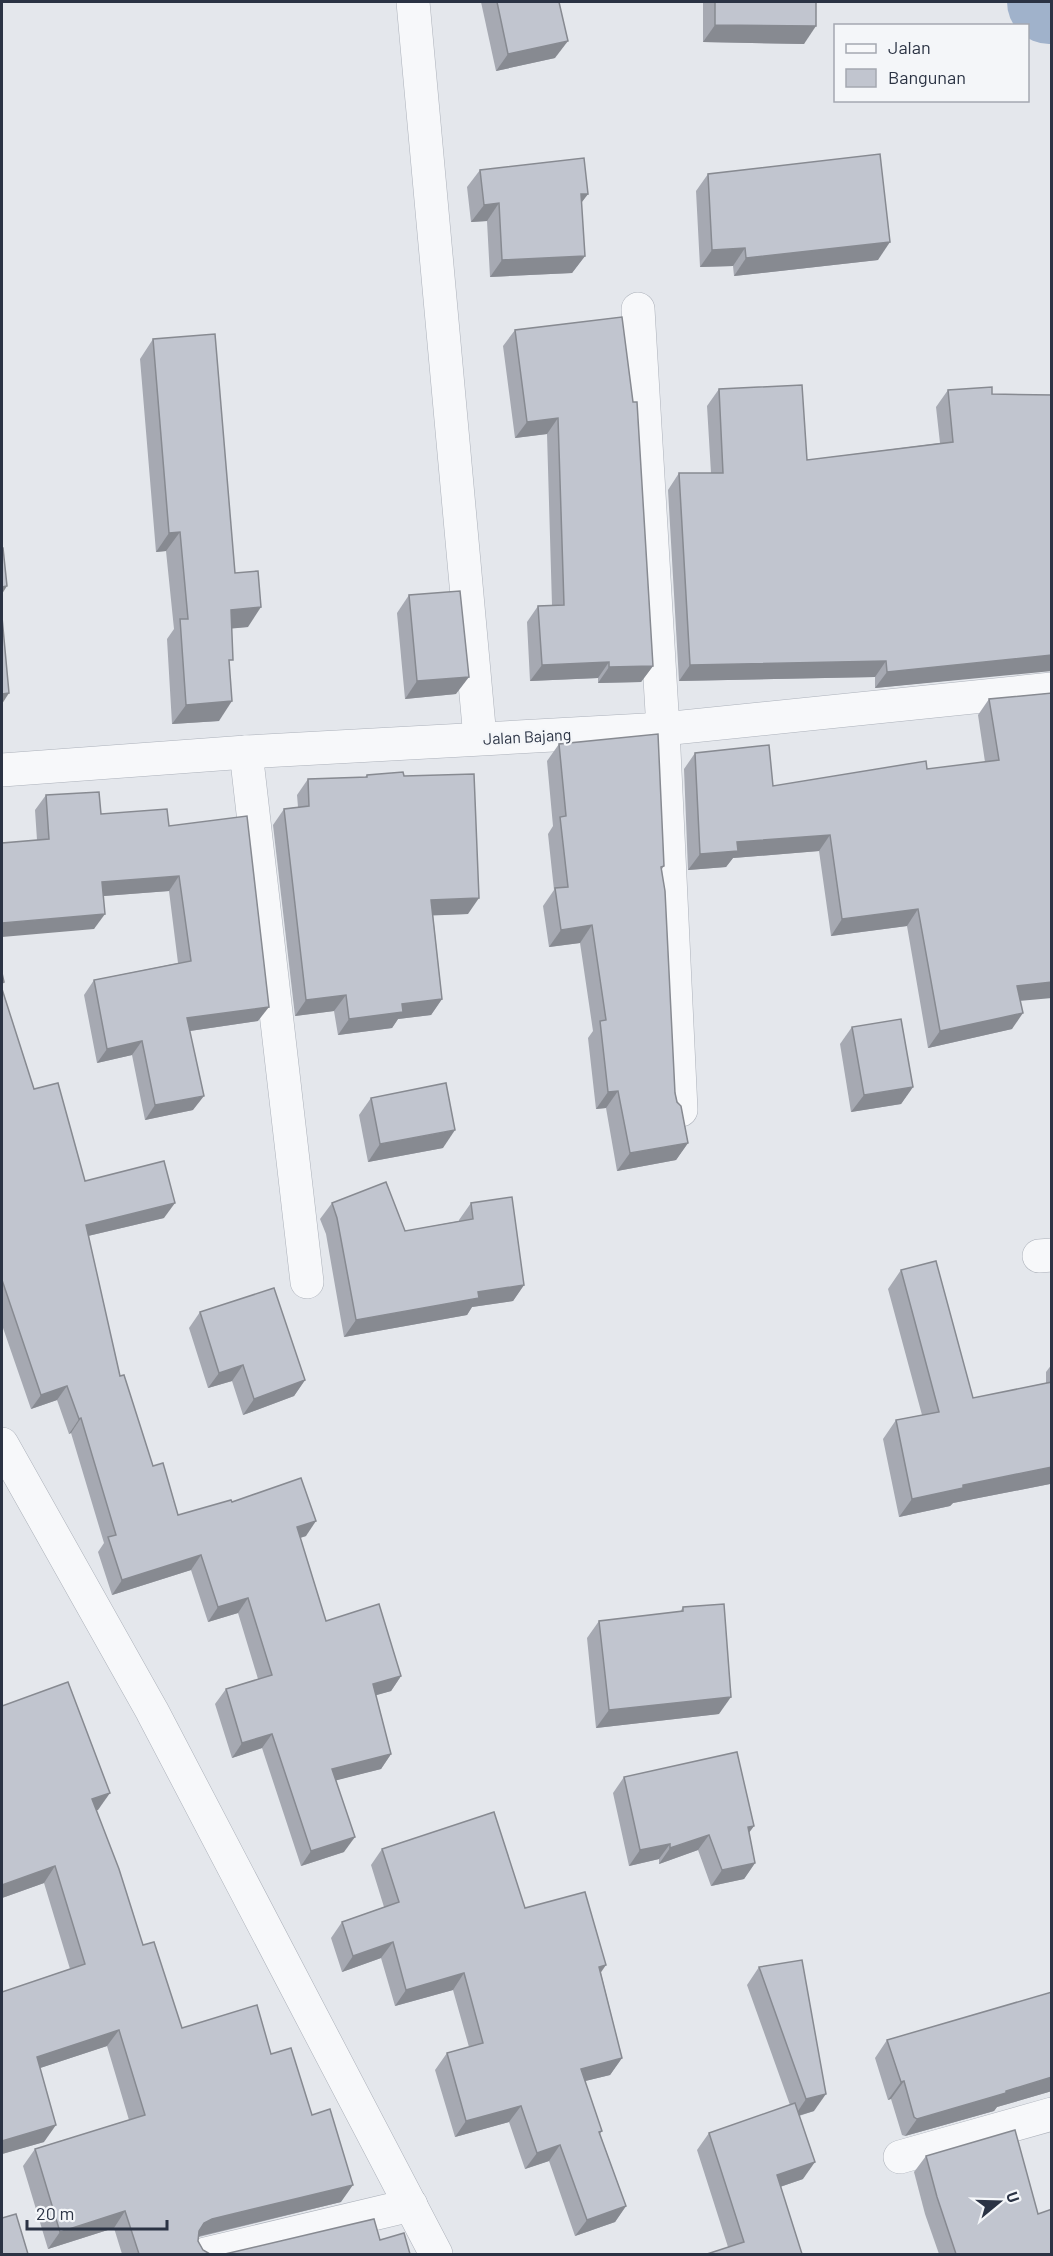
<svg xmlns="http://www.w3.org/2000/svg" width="1053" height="2256" font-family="Barlow,sans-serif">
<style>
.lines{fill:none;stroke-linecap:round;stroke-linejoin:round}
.river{stroke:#a0b2cb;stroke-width:84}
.minor-casing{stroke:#acb1ba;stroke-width:34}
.minor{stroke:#f7f8fa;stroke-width:33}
.wall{fill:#a6a9b2}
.shaded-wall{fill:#878a91}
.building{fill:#c1c5cf;stroke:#878a91;stroke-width:1.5}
.labels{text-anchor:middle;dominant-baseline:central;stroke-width:4.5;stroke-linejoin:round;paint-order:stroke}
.street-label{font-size:16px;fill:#2b3344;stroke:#f4f6f9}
</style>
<rect width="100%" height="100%" fill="#e4e7ec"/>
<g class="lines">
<!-- river -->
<polyline class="river" points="1049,2 1052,2"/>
<defs>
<g id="minor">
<polyline points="413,2 480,738"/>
<polyline points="638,309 663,729 681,1110"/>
<polyline points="246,752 307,1282"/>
<polyline points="2,770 246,752 663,729 1052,689"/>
<polyline points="1039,1256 1052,1255"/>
<polyline points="2,1444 152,1711 436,2254"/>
<polyline points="900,2157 1052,2114"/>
<polyline points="205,2254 411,2205"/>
</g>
</defs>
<!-- minor casing -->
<use href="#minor" class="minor-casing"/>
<!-- minor -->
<use href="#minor" class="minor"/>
</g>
<!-- wall -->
<g class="wall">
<polygon points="481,2 559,2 555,58 496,71"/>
<polygon points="703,2 816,2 804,44 703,42"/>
<polygon points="480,170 588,194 581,203 585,256 572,273 490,277 487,221 471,222 467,187"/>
<polygon points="708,174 878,260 734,276 733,266 700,267 696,191"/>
<polygon points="622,317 653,666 641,682 598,683 598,678 530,681 527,622 538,606 552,605 547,434 515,438 503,346 515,330"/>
<polygon points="153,339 235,573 248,627 232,628 219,721 172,724 167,639 174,629 166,551 156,552 140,359"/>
<polygon points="719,389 807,460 940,443 936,407 948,390 992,394 1050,670 875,688 875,677 679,681 668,490 679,473 711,473 707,406"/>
<polygon points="409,595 456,694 405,699 397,613"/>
<polygon points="1052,693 1020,1001 1012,1029 928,1048 907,926 831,936 819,851 733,858 726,867 688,870 684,769 695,753 773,786 927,769 985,762 978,715 989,699"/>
<polygon points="559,744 664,866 662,869 675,1093 688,1143 676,1160 617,1171 606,1108 596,1109 588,1038 593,1031 580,943 549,947 543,906 554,890 548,834 553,826 547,761"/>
<polygon points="367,775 404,776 468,914 433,915 442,999 431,1015 398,1019 392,1028 338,1035 334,1011 295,1016 273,825 284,809 298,807 297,795 308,779 365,777"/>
<polygon points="46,795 101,814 169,826 258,1021 190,1031 193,1110 145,1120 132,1055 97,1063 84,995 94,980 178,963 169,891 103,896 94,929 37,840 35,810"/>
<polygon points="2,989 34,1089 85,1181 164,1218 88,1236 120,1376 153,1466 178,1515 232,1502 306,1536 300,1538 326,1621 401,1676 391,1691 376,1695 391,1754 381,1769 336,1780 344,1852 301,1866 262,1748 232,1758 215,1704 226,1689 258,1679 238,1613 208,1622 191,1570 112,1595 98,1552 104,1543 71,1433 69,1434 57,1400 31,1409 2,1325"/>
<polygon points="852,1027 913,1087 901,1104 851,1112 840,1044"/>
<polygon points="371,1098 443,1148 368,1162 359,1115"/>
<polygon points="332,1203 405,1231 459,1221 459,1220 471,1203 524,1285 513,1301 472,1307 467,1315 344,1337 326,1234 320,1219"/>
<polygon points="901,1270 973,1398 1046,1383 1046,1372 1052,1364 1052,1505 1050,1484 953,1503 950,1506 899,1517 883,1439 896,1420 922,1415 888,1289"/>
<polygon points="200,1312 305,1380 294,1396 243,1415 232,1381 208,1388 189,1328"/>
<polygon points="683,1607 719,1714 596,1728 587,1638 599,1621 680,1612"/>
<polygon points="2,1706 98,1810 96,1810 143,1945 182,2028 271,2054 312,2115 341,2202 199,2237 198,2241 203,2250 210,2254 122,2254 114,2228 48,2249 23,2166 35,2149 129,2120 107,2046 40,2068 44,2142 2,2154 2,1992 70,1969 44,1883 2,1898"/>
<polygon points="624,1777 754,1826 749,1832 755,1863 744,1879 711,1886 698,1850 659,1864 659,1859 629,1866 613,1793"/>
<polygon points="382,1849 525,1908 601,1973 622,2058 610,2075 585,2081 602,2131 600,2134 626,2206 615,2222 575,2236 549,2161 525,2169 509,2122 455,2137 435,2070 447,2053 469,2047 453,1990 395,2006 381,1958 342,1972 331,1938 342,1922 384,1907 371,1865"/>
<polygon points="759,1967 814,2111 799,2116 803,2179 780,2187 802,2254 728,2247 697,2150 709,2133 790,2105 747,1985"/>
<polygon points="1052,1992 1052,2091 997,2107 994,2111 905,2136 902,2135 891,2099 888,2100 875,2058 887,2040"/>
<polygon points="926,2156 1038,2214 1052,2254 939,2254 925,2214 914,2172"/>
</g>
<!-- shaded-wall -->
<g class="shaded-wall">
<polygon points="715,25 816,26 804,44 703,42"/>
<polygon points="568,41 555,58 496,71 508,54"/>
<polygon points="581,194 588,194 575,211"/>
<polygon points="499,203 487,221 471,222 484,205"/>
<polygon points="890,242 878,260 734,276 746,258"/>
<polygon points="745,248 733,266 700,267 712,250"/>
<polygon points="585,256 572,273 490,277 502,260"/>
<polygon points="558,418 547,434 515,438 527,422"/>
<polygon points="180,532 166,551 156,552 169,533"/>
<polygon points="7,586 2,594 2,587"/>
<polygon points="261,607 248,627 217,630 231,610"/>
<polygon points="1052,655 1052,671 875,688 887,672"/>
<polygon points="886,661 875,677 679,681 690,665"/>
<polygon points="609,662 598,678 530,681 542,665"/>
<polygon points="653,666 641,682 598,683 609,667"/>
<polygon points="469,677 456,694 405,699 417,681"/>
<polygon points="9,693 2,704 2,694"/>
<polygon points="232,701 219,721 172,724 186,705"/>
<polygon points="830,835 819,851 733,858 726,867 688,870 700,854 737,842"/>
<polygon points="179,876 169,891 91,897 102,882"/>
<polygon points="479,898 468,914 420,916 431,900"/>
<polygon points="918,909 907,926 831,936 842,919"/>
<polygon points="105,914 94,929 2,937 2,923"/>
<polygon points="592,925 580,943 549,947 561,930"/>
<polygon points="1052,982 1052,998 1006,1002 1017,986"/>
<polygon points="346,995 334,1011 295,1016 306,1000"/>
<polygon points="442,999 431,1015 398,1019 392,1028 338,1035 349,1019 402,1004"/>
<polygon points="269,1007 258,1021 176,1033 187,1018"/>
<polygon points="1023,1013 1012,1029 928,1048 940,1031"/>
<polygon points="142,1041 132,1055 97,1063 107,1049"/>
<polygon points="913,1087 901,1104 851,1112 864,1095"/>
<polygon points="618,1091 606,1108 596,1109 608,1092"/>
<polygon points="204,1096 193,1110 145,1120 155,1105"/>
<polygon points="455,1130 443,1148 368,1162 380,1144"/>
<polygon points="688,1143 676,1160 617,1171 630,1153"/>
<polygon points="175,1203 164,1218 75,1239 86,1225"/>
<polygon points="524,1285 513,1301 472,1307 467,1315 344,1337 356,1320 478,1292"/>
<polygon points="243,1365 232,1381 208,1388 219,1373"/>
<polygon points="305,1380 294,1396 243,1415 254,1399"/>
<polygon points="67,1386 57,1400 31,1409 41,1395"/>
<polygon points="81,1418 71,1433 69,1434 79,1419"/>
<polygon points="1052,1467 1052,1481 1050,1484 953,1503 950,1506 899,1517 912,1499 963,1485"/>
<polygon points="316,1521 306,1536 287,1542 297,1527"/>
<polygon points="201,1555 191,1570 112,1595 122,1580"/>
<polygon points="248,1598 238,1613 208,1622 218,1607"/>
<polygon points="401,1676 391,1691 363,1699 373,1684"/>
<polygon points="731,1697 719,1714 596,1728 609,1710"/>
<polygon points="272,1734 262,1748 232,1758 242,1743"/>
<polygon points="391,1754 381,1769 322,1784 332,1769"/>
<polygon points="110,1793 98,1810 80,1816 92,1799"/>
<polygon points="754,1826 743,1841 748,1827"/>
<polygon points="709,1835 698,1850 659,1864 670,1848"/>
<polygon points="355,1837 344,1852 301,1866 311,1851"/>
<polygon points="670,1844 659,1859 629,1866 640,1850"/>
<polygon points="755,1863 744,1879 711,1886 722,1870"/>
<polygon points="55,1866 44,1883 2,1898 2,1885"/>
<polygon points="393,1942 381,1958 342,1972 353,1956"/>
<polygon points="606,1965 595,1981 599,1967"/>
<polygon points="464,1973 453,1990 395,2006 406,1990"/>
<polygon points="119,2030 107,2046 25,2073 37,2057"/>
<polygon points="622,2058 610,2075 569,2085 581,2069"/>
<polygon points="1052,2077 1052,2091 997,2107 994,2111 905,2136 917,2119"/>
<polygon points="904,2081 891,2099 888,2100 901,2082"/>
<polygon points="826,2094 814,2111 794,2117 806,2099"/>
<polygon points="521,2106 509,2122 455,2137 466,2121"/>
<polygon points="56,2125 44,2142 2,2154 2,2141"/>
<polygon points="560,2145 549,2161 525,2169 537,2153"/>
<polygon points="815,2162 803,2179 765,2192 777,2175"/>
<polygon points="353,2185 341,2202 200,2236 193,2240 204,2223 212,2219"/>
<polygon points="626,2206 615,2222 575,2236 587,2220"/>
<polygon points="125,2211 114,2228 48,2249 60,2232"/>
</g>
<!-- building -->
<g class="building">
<polygon points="497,2 559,2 568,41 508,54"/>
<polygon points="715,2 816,2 816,26 715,25"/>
<polygon points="880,154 890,242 746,258 745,248 712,250 708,174"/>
<polygon points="584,158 588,194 581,194 585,256 502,260 499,203 484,205 480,170"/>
<polygon points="622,317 633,402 637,402 653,666 609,667 609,662 542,665 538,606 564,605 558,418 527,422 515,330"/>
<polygon points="215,334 235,573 258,571 261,607 231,610 233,660 229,660 232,701 186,705 180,619 188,619 180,532 169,533 153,339"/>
<polygon points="802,385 807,460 953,442 948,390 992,387 992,394 1052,395 1052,655 887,672 886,661 690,665 679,473 723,473 719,389"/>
<polygon points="2,548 3,548 7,586 2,587"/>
<polygon points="460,591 469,677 417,681 409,595"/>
<polygon points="2,617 9,693 2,694"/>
<polygon points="1052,693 1052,982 1017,986 1023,1013 940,1031 918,909 842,919 830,835 737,842 738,851 700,854 695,753 769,745 773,786 926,761 927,769 999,760 989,699"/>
<polygon points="658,734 664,866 661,867 665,891 675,1093 677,1102 681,1106 688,1143 630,1153 618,1091 608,1092 600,1021 606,1020 592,925 561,930 555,888 568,887 560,817 566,816 559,744"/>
<polygon points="403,772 404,776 474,774 479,898 431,900 442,999 402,1004 403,1012 349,1019 346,995 306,1000 284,809 309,806 308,779 367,777 367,775"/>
<polygon points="99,792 101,814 167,809 169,826 247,816 269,1007 187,1018 204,1096 155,1105 142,1041 107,1049 94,980 191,961 179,876 102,882 105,914 2,923 2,843 49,839 46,795"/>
<polygon points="2,973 4,982 2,983"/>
<polygon points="2,989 34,1089 58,1083 85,1181 164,1161 175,1203 86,1225 120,1376 124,1375 153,1466 163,1463 178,1515 231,1500 232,1502 301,1478 316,1521 297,1527 326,1621 379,1604 401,1676 373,1684 391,1754 332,1769 355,1837 311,1851 272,1734 242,1743 226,1689 272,1675 248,1598 218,1607 201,1555 122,1580 108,1537 116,1535 81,1418 79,1419 67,1386 41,1395 2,1280"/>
<polygon points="901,1019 913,1087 864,1095 852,1027"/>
<polygon points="446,1083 455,1130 380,1144 371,1098"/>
<polygon points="386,1182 405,1231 473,1219 471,1203 512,1197 524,1285 478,1292 479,1298 356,1320 337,1218 332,1203"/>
<polygon points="936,1261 973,1398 1052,1382 1052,1467 963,1485 963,1488 912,1499 896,1420 939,1412 901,1270"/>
<polygon points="274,1288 305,1380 254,1399 243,1365 219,1373 200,1312"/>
<polygon points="724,1604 731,1697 609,1710 599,1621 683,1611 683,1607"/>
<polygon points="68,1682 110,1793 92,1799 119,1869 143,1945 154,1942 182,2028 257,2005 271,2054 291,2048 312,2115 330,2109 353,2185 212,2219 204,2223 199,2231 198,2241 203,2250 210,2254 139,2254 125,2211 60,2232 35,2149 145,2115 119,2030 37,2057 56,2125 2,2141 2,1992 85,1964 55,1866 2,1885 2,1706"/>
<polygon points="737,1752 754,1826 748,1827 755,1863 722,1870 709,1835 670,1848 670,1844 640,1850 624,1777"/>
<polygon points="494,1812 525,1908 585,1892 606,1965 599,1967 622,2058 581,2069 602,2131 599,2132 626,2206 587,2220 560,2145 537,2153 521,2106 466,2121 447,2053 483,2043 464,1973 406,1990 393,1942 353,1956 342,1922 399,1902 382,1849"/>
<polygon points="802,1960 826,2094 806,2099 759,1967"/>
<polygon points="1052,1992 1052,2077 1006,2091 1006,2093 917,2119 914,2117 904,2081 901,2082 887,2040"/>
<polygon points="795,2103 815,2162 777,2175 802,2254 707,2254 744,2242 709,2133"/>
<polygon points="1015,2130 1038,2214 1052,2209 1052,2254 956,2254 937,2197 926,2156"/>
<polygon points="16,2214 28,2254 2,2254 2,2218"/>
<polygon points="374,2219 380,2240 404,2233 410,2254 225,2254"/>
</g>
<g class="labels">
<!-- street labels -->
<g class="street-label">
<text transform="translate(527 736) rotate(-3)">Jalan Bajang</text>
</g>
</g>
<!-- border -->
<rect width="1053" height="2256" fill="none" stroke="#2b3344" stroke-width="6"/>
<!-- legend -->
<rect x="834" y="24" width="195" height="78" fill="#f4f6f9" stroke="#a4a8b1" stroke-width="1.5"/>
<rect x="846" y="44" width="30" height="9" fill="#f7f8fa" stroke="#a4a8b1" stroke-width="1.5"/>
<text x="888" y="54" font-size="18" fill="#2b3344">Jalan</text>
<rect x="846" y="69" width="30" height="18" fill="#c1c5cf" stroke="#a4a8b1" stroke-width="1.5"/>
<text x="888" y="84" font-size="18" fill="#2b3344">Bangunan</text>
<!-- north arrow -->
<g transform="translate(999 2202) rotate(71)" stroke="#f4f6f9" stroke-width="4.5" paint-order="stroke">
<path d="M0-4.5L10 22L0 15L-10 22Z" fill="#2b3344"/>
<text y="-9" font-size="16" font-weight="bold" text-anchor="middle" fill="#2b3344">U</text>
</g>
<!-- scale -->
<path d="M27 2220v9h140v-9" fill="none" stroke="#2b3344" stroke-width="3"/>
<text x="36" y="2220" font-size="18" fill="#2b3344" stroke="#f4f6f9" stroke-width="4.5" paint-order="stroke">20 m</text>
</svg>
